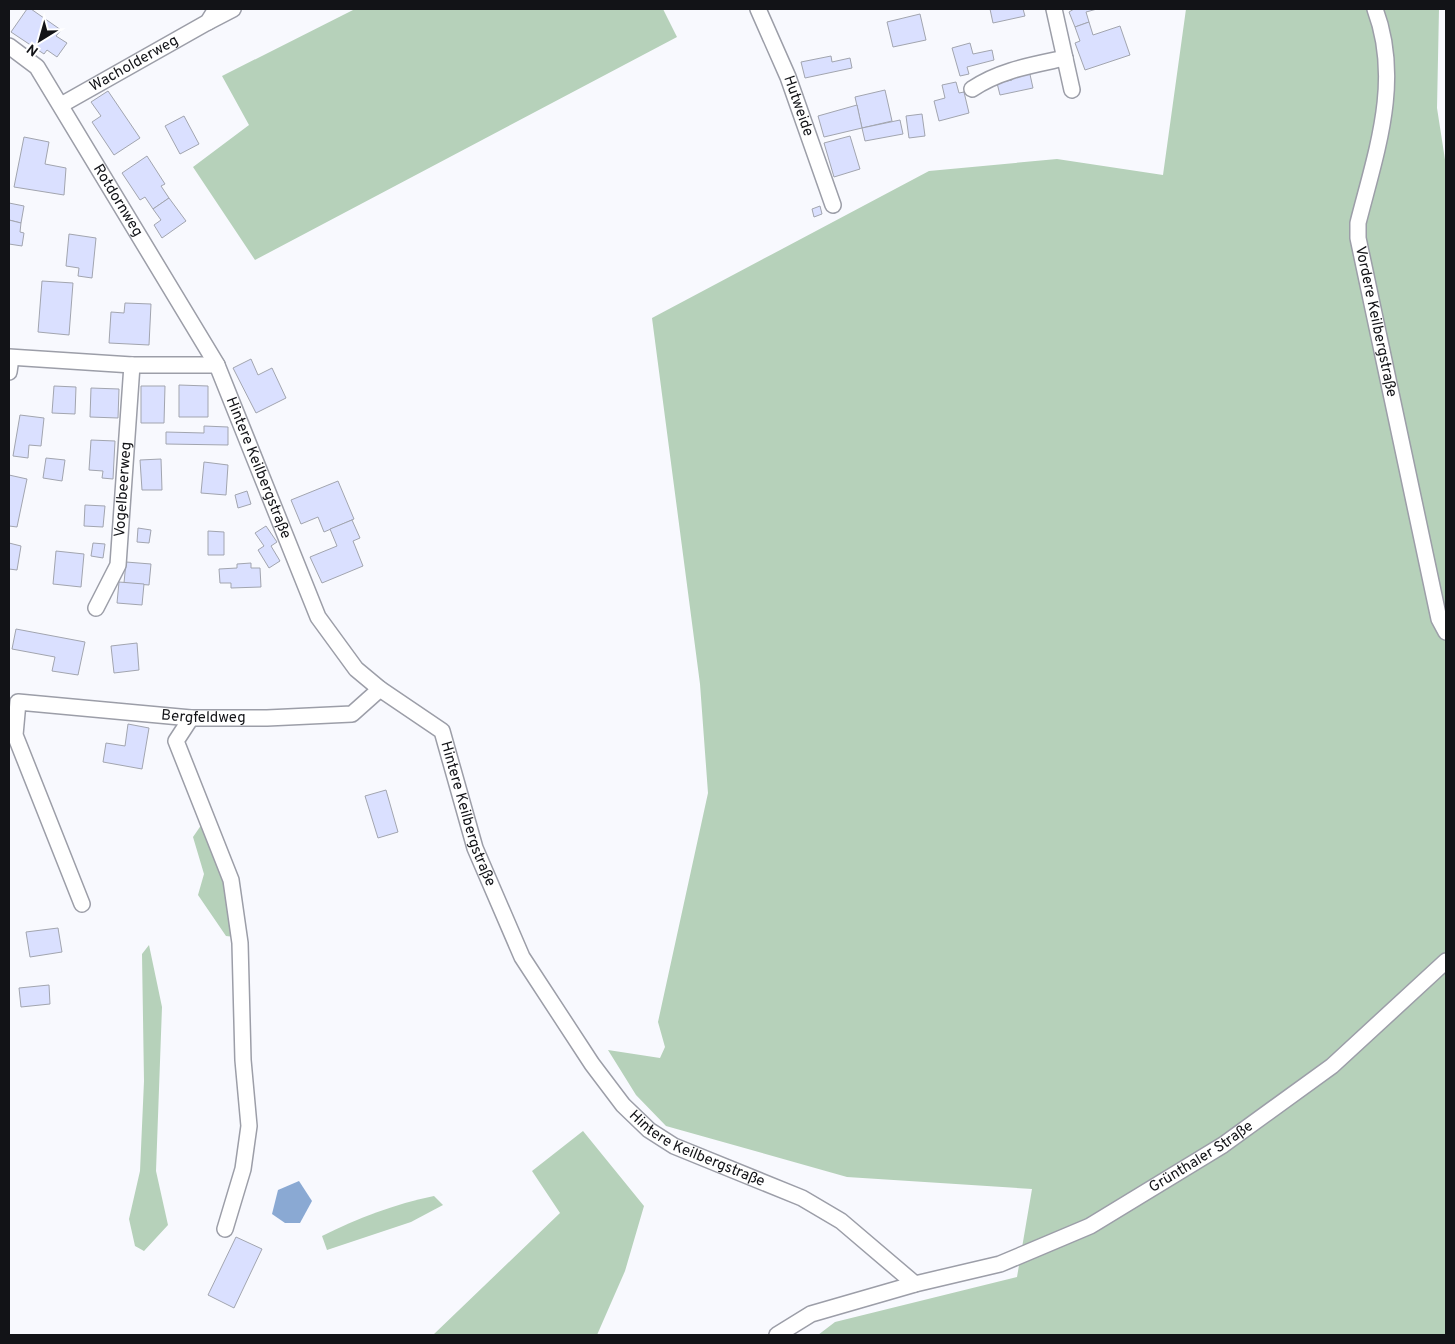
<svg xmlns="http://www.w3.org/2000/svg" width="1455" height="1344" font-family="Overpass,sans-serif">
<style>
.green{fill:#b6d1ba}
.water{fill:#8aa9d3}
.building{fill:#dae0ff;stroke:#a2a5af}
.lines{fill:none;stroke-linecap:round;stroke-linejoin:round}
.minor-casing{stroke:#9c9ea8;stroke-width:18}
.minor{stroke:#fff;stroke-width:15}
.labels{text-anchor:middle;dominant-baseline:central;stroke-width:4;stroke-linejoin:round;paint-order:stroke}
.street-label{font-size:15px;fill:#121317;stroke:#fff}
</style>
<rect width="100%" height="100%" fill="#f8f9fe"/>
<!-- green -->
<g class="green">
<polygon points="355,9 663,9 677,37 255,260 193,167 249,125 222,76"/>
<polygon points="1186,9 1439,9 1437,108 1446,166 1446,1335 818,1335 835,1322 1017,1277 1032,1189 847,1177 666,1126 636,1095 608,1050 660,1058 665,1047 658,1022 708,793 700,684 652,318 929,171 1057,159 1163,175"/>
<polygon points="204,821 225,887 234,937 226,936 198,895 204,874 193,837"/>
<polygon points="149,945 162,1007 156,1171 168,1225 144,1251 135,1246 129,1219 140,1171 144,1081 142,954"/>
<polygon points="583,1131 644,1206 625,1271 597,1335 433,1335 560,1213 532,1171"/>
<path d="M434 1196 443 1205 411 1222 327 1250 322 1236C358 1218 395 1204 434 1196Z"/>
</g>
<!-- water -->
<polygon class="water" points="299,1181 312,1201 300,1223 285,1223 272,1214 278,1190"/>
<!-- building -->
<g class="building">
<polygon points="27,9 31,9 61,30 56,36 67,43 57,57 47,50 44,54 11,32"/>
<polygon points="990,9 1023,9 1025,16 993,23"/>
<polygon points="1074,9 1097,9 1086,12 1089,22 1075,27 1069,12"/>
<polygon points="920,14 926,40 893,47 887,22"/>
<polygon points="1089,22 1093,35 1120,26 1130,55 1085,70 1075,43 1080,41 1075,27"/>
<polygon points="970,43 973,54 992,50 994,60 967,67 969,74 960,76 952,48"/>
<polygon points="831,56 832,62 850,58 852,68 805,78 801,62"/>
<polygon points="1029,70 1033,88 1000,95 997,83 1012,80 1011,74"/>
<polygon points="956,82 959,93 964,92 969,113 939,121 934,101 945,98 942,85"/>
<polygon points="885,90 892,121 862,128 855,97"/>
<polygon points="108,91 140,138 114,155 92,122 101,116 91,102"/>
<polygon points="857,105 862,128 824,137 818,116"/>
<polygon points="922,114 925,136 909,138 906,116"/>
<polygon points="184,116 199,144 180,154 165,126"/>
<polygon points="900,120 903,134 865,141 862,128"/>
<polygon points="850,136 860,169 834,177 824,143"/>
<polygon points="24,137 49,142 45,164 66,168 64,195 14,187"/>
<polygon points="147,156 165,184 161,186 169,198 153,209 145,197 140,200 122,173"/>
<polygon points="169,198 186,221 162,238 154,225 161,220 153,209"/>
<polygon points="9,203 24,206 21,223 9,220"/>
<polygon points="820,206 822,214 814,217 812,209"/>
<polygon points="9,220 21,223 20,232 24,233 22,246 9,244"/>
<polygon points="69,234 96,238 92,278 78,276 79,268 66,266"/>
<polygon points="42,281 73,283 69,335 38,332"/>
<polygon points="125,303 151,304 149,345 109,343 111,312 124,313"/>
<polygon points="251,359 258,375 272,368 286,398 256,413 233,368"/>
<polygon points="179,385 208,386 208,417 179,417"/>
<polygon points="54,386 76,387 75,414 52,413"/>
<polygon points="141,386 165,386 164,423 141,423"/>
<polygon points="91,388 119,389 118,418 90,417"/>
<polygon points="20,415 44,418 41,446 29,445 28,458 13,456"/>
<polygon points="204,426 228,427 228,445 166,444 166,432 204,433"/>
<polygon points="91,440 115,441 113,479 102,478 103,471 89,470"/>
<polygon points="46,458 65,460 62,481 43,478"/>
<polygon points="161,459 162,490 142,490 140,460"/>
<polygon points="204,462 228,465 226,495 201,493"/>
<polygon points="9,475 27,479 17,527 9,526"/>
<polygon points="338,481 354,519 324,532 318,517 301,524 291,500"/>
<polygon points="247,491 251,504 238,508 235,495"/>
<polygon points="85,505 105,506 103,527 84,526"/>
<polygon points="352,520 360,538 353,541 363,566 322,583 310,557 337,546 330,529"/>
<polygon points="266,526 277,542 271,546 280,561 269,568 258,550 264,546 255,533"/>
<polygon points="138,528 151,530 149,543 137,542"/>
<polygon points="208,531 224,532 224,555 208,555"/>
<polygon points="9,543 21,546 17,570 9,569"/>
<polygon points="93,543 105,544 103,558 91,556"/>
<polygon points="56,551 84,554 81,587 53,584"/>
<polygon points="126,562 151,564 149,585 124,583"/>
<polygon points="251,563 251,568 260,568 261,587 231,588 231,583 220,583 219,569 237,568 237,564"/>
<polygon points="119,582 144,584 142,605 117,603"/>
<polygon points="16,629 85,642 78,675 52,671 55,657 12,649"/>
<polygon points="137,643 139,670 114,673 111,646"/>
<polygon points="128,724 149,728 142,769 103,762 106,743 125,746"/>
<polygon points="386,790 398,832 378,838 365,796"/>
<polygon points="58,928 62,952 30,957 26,932"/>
<polygon points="49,985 50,1004 21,1007 19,988"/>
<polygon points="236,1237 262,1249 234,1308 208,1295"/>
</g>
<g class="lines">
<defs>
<g id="minor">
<path id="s1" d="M758 9 788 77 833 205"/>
<polyline points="1054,9 1072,90"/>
<path id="s2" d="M1375 9C1402 81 1376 152 1358 223V238L1439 619 1446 632"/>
<polyline points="208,22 233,9"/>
<path id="s3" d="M9 46 37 67 217 365 318 617 356 669 380 689 442 731 475 848 522 957 592 1064 623 1105 649 1130 674 1146 802 1198 841 1221 915 1284"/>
<path d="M972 89C1000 70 1033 65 1065 58"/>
<path id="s4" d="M61 105 208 22 216 9"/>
<polyline points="9,357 132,365 217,365"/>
<polyline points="9,372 11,358"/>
<path id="s5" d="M96 608 118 565 132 365"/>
<polyline points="191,718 176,741 231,880 240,943 243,1060 249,1126 243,1169 225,1229"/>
<path id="s6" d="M82 904 15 735 18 702 191 718H267L352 714 380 689"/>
<path id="s7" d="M777 1335 811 1314 915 1284 1000 1264 1090 1226 1223 1145 1332 1066 1446 961"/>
</g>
</defs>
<!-- minor casing -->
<use href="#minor" class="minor-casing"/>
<!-- minor -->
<use href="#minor" class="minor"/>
</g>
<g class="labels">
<!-- street labels -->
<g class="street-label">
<text stroke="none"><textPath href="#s4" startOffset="84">Wacholderweg</textPath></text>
<text stroke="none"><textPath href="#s1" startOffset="105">Hutweide</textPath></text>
<text stroke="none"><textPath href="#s3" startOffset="191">Rotdornweg</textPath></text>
<text stroke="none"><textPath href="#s2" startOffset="319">Vordere Keilbergstraße</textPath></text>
<text stroke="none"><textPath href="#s3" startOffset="494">Hintere Keilbergstraße</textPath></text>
<text stroke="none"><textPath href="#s5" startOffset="124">Vogelbeerweg</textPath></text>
<text stroke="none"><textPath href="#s6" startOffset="401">Bergfeldweg</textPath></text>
<text stroke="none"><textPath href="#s3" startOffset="912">Hintere Keilbergstraße</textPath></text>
<text stroke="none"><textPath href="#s3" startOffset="1332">Hintere Keilbergstraße</textPath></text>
<text stroke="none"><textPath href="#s7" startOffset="464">Grünthaler Straße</textPath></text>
</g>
</g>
<!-- border -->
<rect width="1455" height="1344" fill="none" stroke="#121317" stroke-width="20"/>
<!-- north arrow -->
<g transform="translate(40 40) rotate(217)" stroke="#ffffff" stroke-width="4" paint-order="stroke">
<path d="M0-4L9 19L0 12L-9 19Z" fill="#121317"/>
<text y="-8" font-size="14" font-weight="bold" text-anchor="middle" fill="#121317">N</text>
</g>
</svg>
